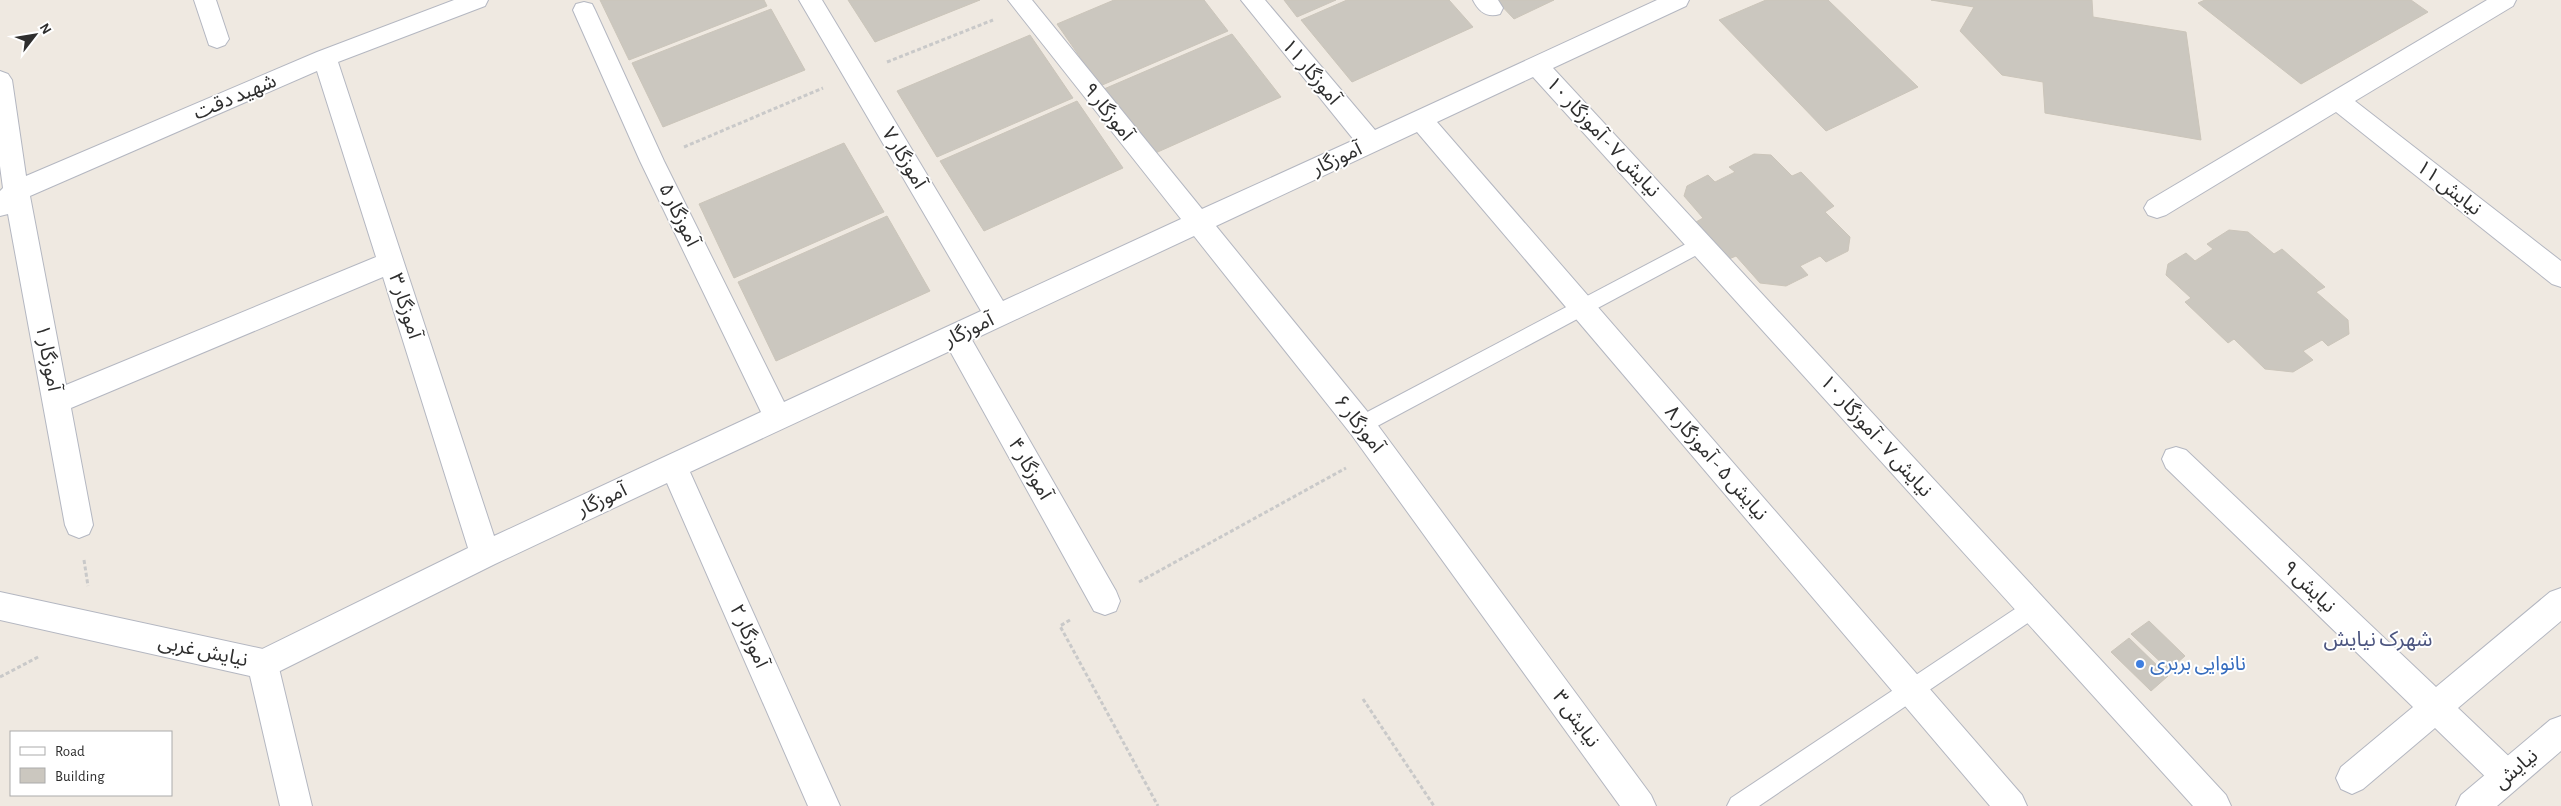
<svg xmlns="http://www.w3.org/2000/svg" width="2561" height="806" font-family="'Alegreya Sans','Noto Sans Arabic',sans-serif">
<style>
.building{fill:#cbc7bf;stroke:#cbc5ba}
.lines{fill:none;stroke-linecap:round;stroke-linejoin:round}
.lane-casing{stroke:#b4b7c1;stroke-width:2}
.street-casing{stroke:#b4b7c1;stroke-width:2}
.secondary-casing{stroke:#b4b7c1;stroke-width:2}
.path{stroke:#c9c9c9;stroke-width:3;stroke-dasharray:4 2.5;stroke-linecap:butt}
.lane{fill:#fff;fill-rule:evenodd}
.street{fill:#fff;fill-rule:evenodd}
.secondary{fill:#fff;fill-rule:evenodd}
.shop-dot{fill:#3f7fe0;stroke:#fff;stroke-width:2}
.labels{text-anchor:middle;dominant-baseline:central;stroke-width:4;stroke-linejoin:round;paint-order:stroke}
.street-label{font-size:20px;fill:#2e2e2e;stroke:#fff}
.shop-label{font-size:20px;fill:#366cbe;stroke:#fff;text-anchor:start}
.neighbourhood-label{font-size:21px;fill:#4d5680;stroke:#fff}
</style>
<rect width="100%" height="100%" fill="#efe9e1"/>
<!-- building -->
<g class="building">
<polygon points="600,0 764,0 767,6 629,60"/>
<polygon points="848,0 980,0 875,42"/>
<polygon points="1114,0 1204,0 1228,31 1100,86 1057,24"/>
<polygon points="1284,0 1336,0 1297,17"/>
<polygon points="1347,0 1449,0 1473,27 1352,82 1301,20"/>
<polygon points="1496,0 1554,0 1514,19"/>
<polygon points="1766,0 1828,0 1918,87 1826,131 1719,20"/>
<polygon points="1931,0 2092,0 2093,17 2186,32 2201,140 2045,113 2043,82 2002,75 1960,31 1974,7"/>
<polygon points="2205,0 2411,0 2428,12 2301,84 2198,3"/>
<polygon points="771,9 805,70 663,127 632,63"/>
<polygon points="1232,34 1281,97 1151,155 1104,89"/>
<polygon points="1030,35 1073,98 937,157 897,91"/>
<polygon points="1077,101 1123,168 984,231 940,161"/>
<polygon points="844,143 884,212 734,278 699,204"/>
<polygon points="1754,154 1771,155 1792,176 1801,172 1834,206 1825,212 1850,237 1848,251 1826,262 1820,256 1800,266 1808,275 1786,286 1760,283 1736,256 1729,259 1696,222 1703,218 1684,196 1687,186 1708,175 1715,182 1735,172 1729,167"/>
<polygon points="887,216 930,291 776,361 738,282"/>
<polygon points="2229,230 2248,232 2274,254 2282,249 2325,287 2316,292 2348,320 2349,334 2328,346 2322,340 2303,351 2313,360 2293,372 2265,369 2234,339 2228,343 2185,302 2191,298 2166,275 2168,264 2186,253 2195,261 2213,249 2207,244"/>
<polygon points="2149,621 2185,656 2169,670 2131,634"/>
<polygon points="2129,638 2168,676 2151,691 2111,652"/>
</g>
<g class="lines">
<defs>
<g id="lane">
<polygon points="1701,236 1708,239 1710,244 1708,249 1368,431 1361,434 1354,431 1351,425 1354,419"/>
<polygon points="2033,597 2041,600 2044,607 2041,614 1759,806 1727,806 1731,798"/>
</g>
<g id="street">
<polygon points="194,0 216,0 229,39 225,45 217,48 209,45"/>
<path d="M454 0H488L485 6 338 62 494 536 761 412 640 161 573 10 576 4 584 2 592 4 595 10 664 161 784 402 981 311 799 0H822L1003 301 1181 219 1008 0H1032L1202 209 1354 140 1241 0H1265L1375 130 1657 0H1689L1686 6 1553 68 2226 795 2231 806H2193L1533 77 1437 122 2022 795 2027 806H1990L1417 132 1216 226 1371 416 1651 795 1656 806H1620L1351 434 1194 236 972 340 1116 591 1120 601 1116 611 1105 615 1094 611 950 351 690 472 840 806H808L667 483 495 564 274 674 263 679 252 674 248 664 252 654 468 548 383 277 71 408 93 525 89 534 79 538 69 534 65 525 8 214 0 216V191L3 188 0 166V71L8 74 12 80 26 176 317 52ZM317 71 376 257 66 385 30 196Z"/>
<path d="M1473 0H1498L1503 8 1500 14C1487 18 1479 12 1473 0Z"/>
<polygon points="2487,0 2516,0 2513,6 2355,101 2561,261 2561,287 2552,284 2336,112 2166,215 2157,218 2148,215 2144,208 2148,201"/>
<polygon points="2176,447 2186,450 2436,687 2550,592 2561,588 2561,621 2458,708 2518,765 2523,776 2518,787 2507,792 2496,787 2435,728 2363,789 2352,794 2341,789 2336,778 2341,767 2413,707 2166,468 2162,459 2166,450"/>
</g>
<g id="secondary">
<polygon points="0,592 263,649 274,654 278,664 312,806 280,806 250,676 0,620"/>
<polygon points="2561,716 2561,751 2497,806 2456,806 2461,795 2550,720"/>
</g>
</defs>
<!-- lane casing -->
<use href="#lane" class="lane-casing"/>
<!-- street casing -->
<use href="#street" class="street-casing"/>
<!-- secondary casing -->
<use href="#secondary" class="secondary-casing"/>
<!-- path -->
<g class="path">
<polyline points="887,62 993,20"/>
<polyline points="684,147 823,88"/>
<polyline points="84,560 88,586"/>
<polyline points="1139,582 1346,468"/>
<polyline points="1070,620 1060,626 1158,806"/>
<polyline points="0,677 40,656"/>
<polyline points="1363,699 1434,806"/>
</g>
<!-- lane -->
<use href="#lane" class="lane"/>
<!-- street -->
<use href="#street" class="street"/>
<!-- secondary -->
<use href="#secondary" class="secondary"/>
</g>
<!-- markers -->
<circle class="shop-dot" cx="2140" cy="664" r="5"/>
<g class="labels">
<!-- street labels -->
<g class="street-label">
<text transform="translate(1311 72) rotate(50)">آموزگار ۱۱</text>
<text transform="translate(235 97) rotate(-23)">شهید دقت</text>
<text transform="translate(1108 112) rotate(51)">آموزگار ۹</text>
<text transform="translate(1603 137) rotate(47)">نیایش ۷ - آموزگار ۱۰</text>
<text transform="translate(904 158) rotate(59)">آموزگار ۷</text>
<text transform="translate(1337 159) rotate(-25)">آموزگار</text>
<text transform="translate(2449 188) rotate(38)">نیایش ۱۱</text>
<text transform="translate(679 215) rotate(64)">آموزگار ۵</text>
<text transform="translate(405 306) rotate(72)">آموزگار ۳</text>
<text transform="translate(969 330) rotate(-26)">آموزگار</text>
<text transform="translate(48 358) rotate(79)">آموزگار ۱</text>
<text transform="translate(1359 424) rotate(52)">آموزگار ۶</text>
<text transform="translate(1876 436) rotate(48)">نیایش ۷ - آموزگار ۱۰</text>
<text transform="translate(1716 463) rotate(49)">نیایش ۵ - آموزگار ۸</text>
<text transform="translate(1030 469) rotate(60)">آموزگار ۴</text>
<text transform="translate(602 500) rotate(-25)">آموزگار</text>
<text transform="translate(2309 587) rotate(44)">نیایش ۹</text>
<text transform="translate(749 636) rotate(66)">آموزگار ۲</text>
<text transform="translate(203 651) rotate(12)">نیایش غربی</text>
<text transform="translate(1576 719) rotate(54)">نیایش ۳</text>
<text transform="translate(2516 769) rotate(-40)">نیایش</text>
</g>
<!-- shop labels -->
<g class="shop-label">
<text x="2150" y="664">نانوایی بربری</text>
</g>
<!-- neighbourhood labels -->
<g class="neighbourhood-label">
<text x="2378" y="639">شهرک نیایش</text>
</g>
</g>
<!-- legend -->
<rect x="10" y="731" width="162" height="65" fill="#ffffff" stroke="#ababab"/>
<rect x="20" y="747" width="25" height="8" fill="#ffffff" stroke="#ababab"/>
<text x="55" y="756" font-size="15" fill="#2e2e2e">Road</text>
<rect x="20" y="768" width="25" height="15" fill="#cbc7bf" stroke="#ababab"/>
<text x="55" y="781" font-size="15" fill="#2e2e2e">Building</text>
<!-- north arrow -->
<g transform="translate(35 35) rotate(59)" stroke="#ffffff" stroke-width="4" paint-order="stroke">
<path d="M0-4L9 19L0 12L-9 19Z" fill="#2e2e2e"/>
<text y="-8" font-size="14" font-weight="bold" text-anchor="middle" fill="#2e2e2e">N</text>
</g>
</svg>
